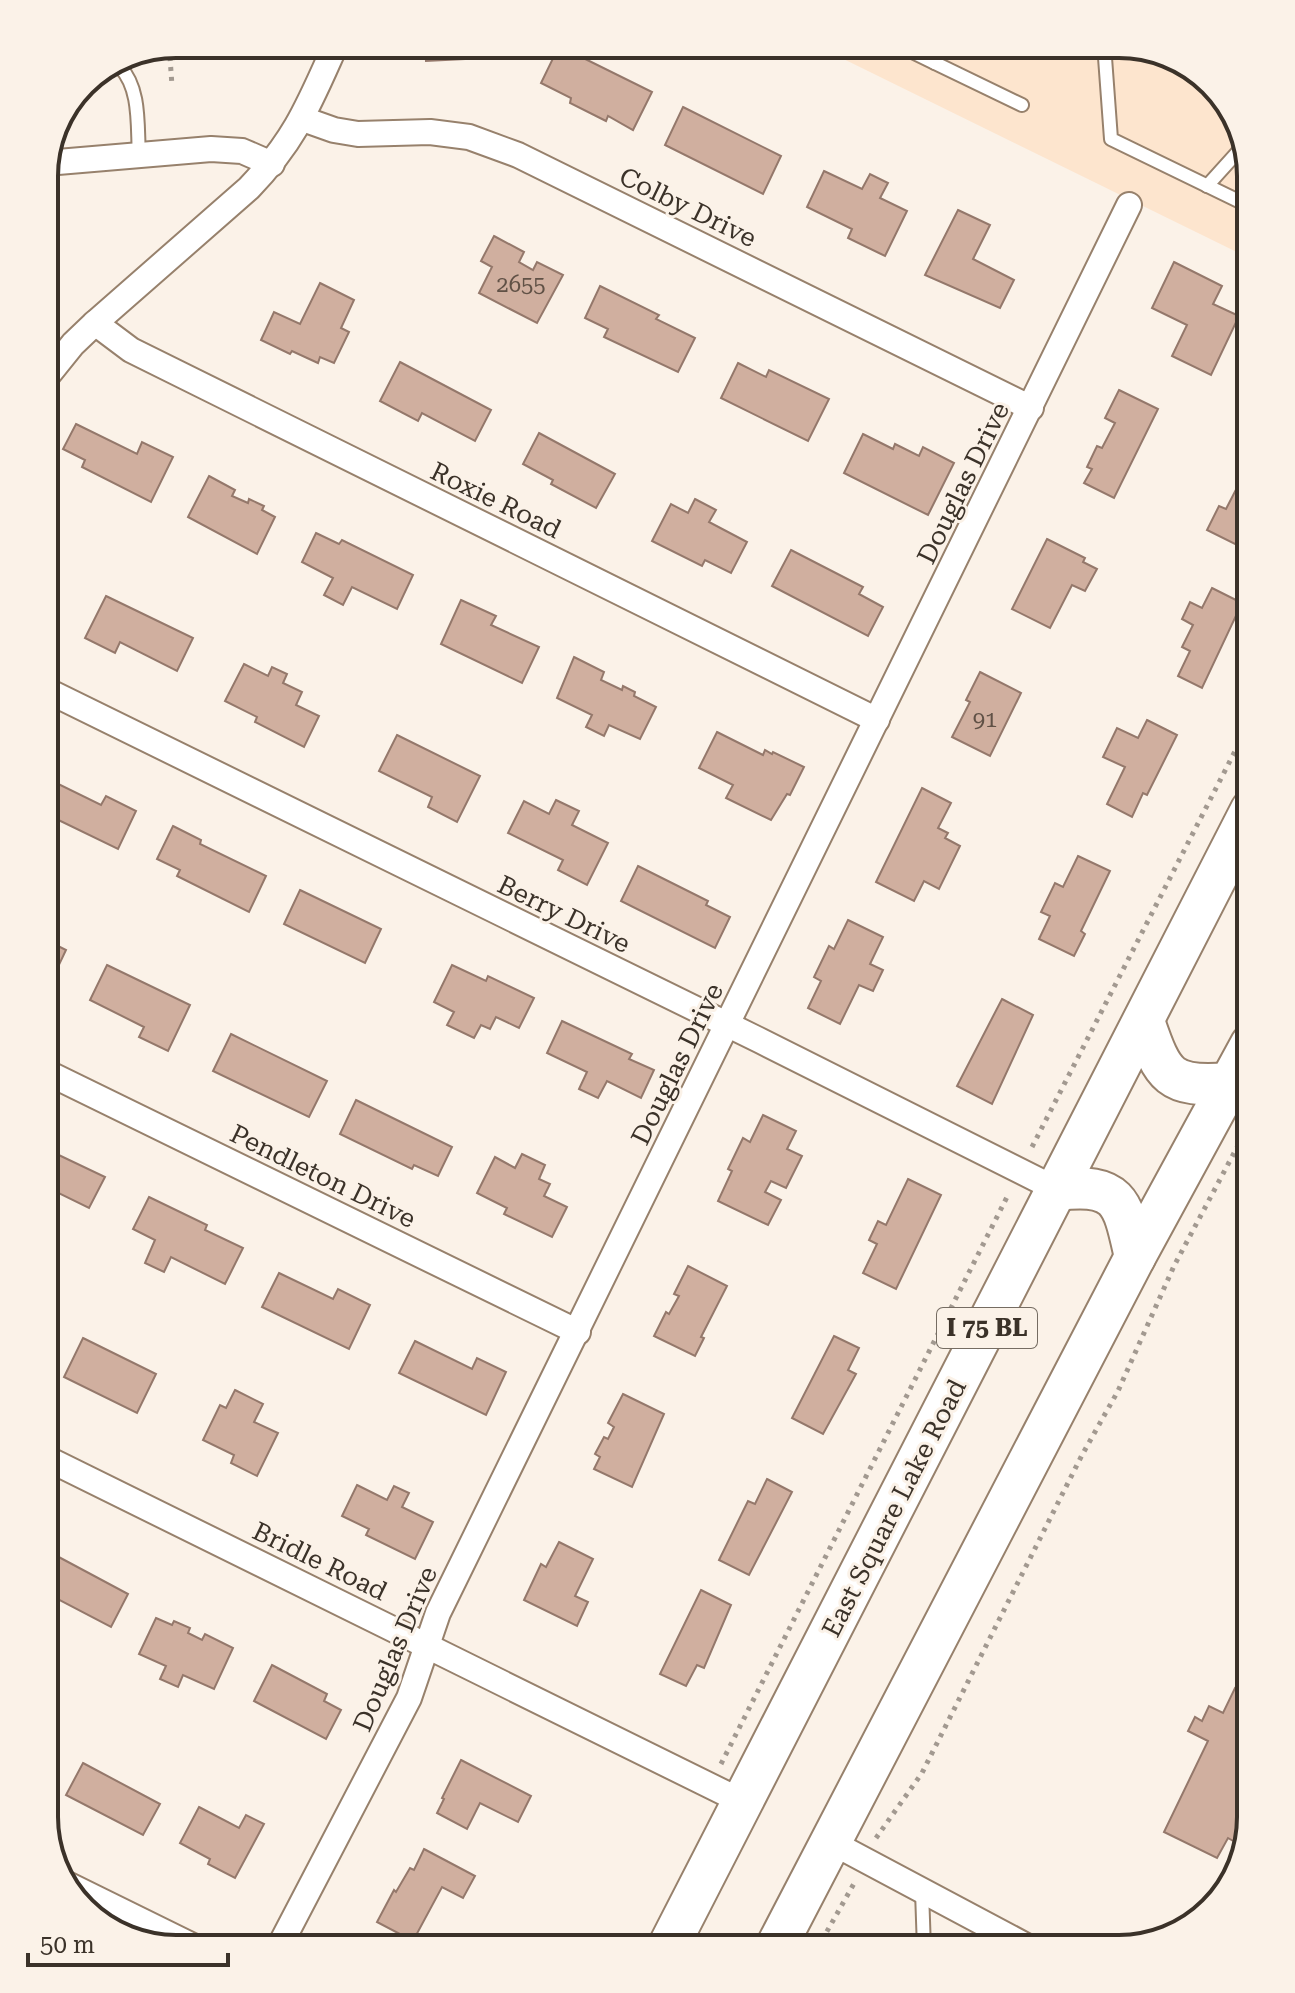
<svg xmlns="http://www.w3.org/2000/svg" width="1295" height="1993" font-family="'Roboto Serif',serif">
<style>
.built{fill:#fde5ce}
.building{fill:#d0af9f;stroke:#94786b;stroke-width:2}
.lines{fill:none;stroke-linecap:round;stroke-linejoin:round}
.service-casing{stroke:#97816c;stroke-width:16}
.minor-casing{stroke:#97816c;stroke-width:28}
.trunk-casing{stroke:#97816c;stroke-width:44}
.path{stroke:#a29990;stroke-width:5;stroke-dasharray:4 6;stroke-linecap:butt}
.service{stroke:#fff;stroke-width:12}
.minor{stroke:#fff;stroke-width:24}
.trunk{stroke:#fff;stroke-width:40}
.labels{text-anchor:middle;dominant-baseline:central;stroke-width:6;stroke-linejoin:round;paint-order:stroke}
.number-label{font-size:22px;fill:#605146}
.shield{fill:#fbf2e8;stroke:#756c62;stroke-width:2}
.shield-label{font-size:24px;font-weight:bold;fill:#3b3229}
.street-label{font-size:26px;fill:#3b3229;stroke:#fbf2e8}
.rim{fill:none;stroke:#3b3229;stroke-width:4}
</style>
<rect width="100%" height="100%" fill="#fbf2e8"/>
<!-- built -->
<polygon class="built" points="813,44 1128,44 1193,66 1237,117 1251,176 1251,259"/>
<!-- building -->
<g class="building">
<polygon points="425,44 505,44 505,57 426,61"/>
<polygon points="559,46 652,92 633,130 608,116 606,121 570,103 571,98 541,83"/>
<polygon points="683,107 781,156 763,194 665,145"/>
<polygon points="824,171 862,189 870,174 888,183 880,198 907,211 885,256 848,238 852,229 807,207"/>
<polygon points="958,210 990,225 973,259 1014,280 1000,308 925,275"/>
<polygon points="494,236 524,252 519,262 533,270 537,262 563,275 537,323 479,293 492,267 481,261"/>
<polygon points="1174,262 1222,286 1213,304 1239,316 1211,375 1172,356 1187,325 1152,308"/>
<polygon points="320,283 354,300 341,328 349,332 334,363 320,357 318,363 292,351 290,354 261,340 274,312 300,324"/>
<polygon points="600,286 659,315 656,319 695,338 678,372 604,337 608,329 585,318"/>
<polygon points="400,362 491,410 475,441 422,413 418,421 380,401"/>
<polygon points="738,363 766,377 769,370 829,399 808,441 721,398"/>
<polygon points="1119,390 1158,409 1114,498 1084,483 1092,469 1087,467 1097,446 1102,448 1115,423 1105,418"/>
<polygon points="76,424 137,454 142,442 173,457 151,502 82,467 85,460 63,449"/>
<polygon points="539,433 615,474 596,508 551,484 553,480 523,464"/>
<polygon points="863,434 893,449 895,444 919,456 923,447 954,463 928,515 844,473"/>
<polygon points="1244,474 1251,477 1251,552 1207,530 1219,506 1226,509"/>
<polygon points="209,476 235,490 232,496 248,503 249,499 264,506 262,510 275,517 257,554 188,517"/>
<polygon points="695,499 716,510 709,522 747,542 731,573 705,560 702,566 652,541 671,504 688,513"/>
<polygon points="316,533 339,544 342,540 413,575 397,609 352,587 343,605 324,595 333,578 302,562"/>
<polygon points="1047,539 1085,558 1083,562 1097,569 1085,591 1072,585 1050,628 1012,609"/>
<polygon points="791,550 863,587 859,594 883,607 868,636 772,586"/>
<polygon points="1212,588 1242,603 1202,688 1178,676 1190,651 1182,647 1193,625 1182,619 1190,602 1202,608"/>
<polygon points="106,596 193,638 177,671 120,642 115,653 85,638"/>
<polygon points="461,600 496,616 491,625 539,647 522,683 441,644"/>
<polygon points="574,657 604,672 601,680 622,690 623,686 635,692 634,696 656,707 640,739 609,725 604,736 586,727 592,715 557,698"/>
<polygon points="244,664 268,676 272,667 287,674 283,683 302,692 296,705 319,716 304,747 255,722 257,717 225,701"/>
<polygon points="980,672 1021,693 990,756 952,737 970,702 966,700"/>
<polygon points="1147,720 1177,735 1147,795 1143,793 1132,817 1107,804 1125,767 1103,757 1117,728 1138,738"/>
<polygon points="717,732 763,755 765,750 772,754 773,752 804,767 790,795 787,794 771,820 726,798 733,785 699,768"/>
<polygon points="397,735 480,776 457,822 428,807 432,797 379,771"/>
<polygon points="44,777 101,805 106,796 136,811 118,849 44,813"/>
<polygon points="922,788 951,803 938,828 948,833 945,838 960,846 939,889 924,881 914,901 876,882"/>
<polygon points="556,800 579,811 572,825 608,843 587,885 558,870 563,860 508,833 524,801 549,814"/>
<polygon points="173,826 201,840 200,844 266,876 249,912 177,876 180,870 157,859"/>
<polygon points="1078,856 1110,871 1081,931 1085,934 1074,956 1039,939 1050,916 1041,912 1055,883 1063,887"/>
<polygon points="638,866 708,901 706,905 730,917 715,948 621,901"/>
<polygon points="300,890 381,929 365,963 284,924"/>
<polygon points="848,920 883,937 870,964 883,970 873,991 859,985 840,1024 808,1008 821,981 814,977 829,946 834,949"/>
<polygon points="44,939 66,950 48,988 44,986"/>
<polygon points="107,965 190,1005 168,1051 139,1037 144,1027 90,1000"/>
<polygon points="452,965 486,981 488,976 534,998 519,1028 496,1017 490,1029 481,1025 474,1038 447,1025 454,1012 434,1002"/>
<polygon points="1002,999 1033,1015 992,1104 957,1086"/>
<polygon points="562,1021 632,1054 629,1059 654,1070 641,1098 607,1081 598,1098 579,1089 587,1072 547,1053"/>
<polygon points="231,1034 327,1081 309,1117 213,1071"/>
<polygon points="356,1100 452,1147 438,1176 414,1165 412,1169 340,1134"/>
<polygon points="763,1115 796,1131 787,1149 802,1156 786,1188 771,1181 765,1192 781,1200 768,1225 718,1201 732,1171 728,1169 743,1138 750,1142"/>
<polygon points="44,1148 105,1177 89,1208 44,1186"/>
<polygon points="522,1154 545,1165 539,1179 550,1184 544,1196 567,1207 552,1237 504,1214 507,1208 477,1193 495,1157 515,1168"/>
<polygon points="908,1179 941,1195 896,1289 863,1273 877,1244 869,1240 878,1221 886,1225"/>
<polygon points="149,1197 207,1225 205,1230 243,1248 225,1284 171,1257 164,1272 145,1263 155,1240 133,1229"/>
<polygon points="688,1266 727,1286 701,1337 704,1338 695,1356 654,1336 666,1312 669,1314 679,1296 674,1294"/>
<polygon points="279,1273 333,1299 338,1289 370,1305 349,1349 262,1307"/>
<polygon points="834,1336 859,1348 848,1370 856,1374 823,1434 792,1418"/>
<polygon points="83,1338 156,1374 137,1413 64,1377"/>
<polygon points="415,1341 472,1369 477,1358 506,1372 486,1415 399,1373"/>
<polygon points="235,1390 263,1404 254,1422 278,1433 257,1476 231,1463 234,1455 203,1440 220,1405 226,1408"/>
<polygon points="623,1394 664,1414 632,1487 594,1469 600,1457 595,1454 604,1437 608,1439 614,1427 608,1423"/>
<polygon points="767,1479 792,1492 749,1575 719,1560 748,1501 755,1504"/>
<polygon points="357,1485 387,1500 394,1486 409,1493 402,1507 433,1522 415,1559 366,1535 369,1529 342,1516"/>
<polygon points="559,1542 593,1559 575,1596 588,1602 577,1626 524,1600 541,1564 546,1567"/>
<polygon points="55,1555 128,1594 111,1627 44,1592 44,1576"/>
<polygon points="701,1590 731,1605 704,1668 697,1665 686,1686 660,1674"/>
<polygon points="156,1618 172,1625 174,1621 190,1628 188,1633 202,1640 205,1634 233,1648 214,1689 183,1675 178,1687 160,1679 166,1666 139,1654"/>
<polygon points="272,1665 327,1694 324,1701 341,1710 326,1739 254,1701"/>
<polygon points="1235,1688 1251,1696 1251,1818 1242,1846 1228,1838 1217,1858 1164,1832 1208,1741 1188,1731 1195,1717 1202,1721 1209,1706 1223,1713"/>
<polygon points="461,1760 531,1796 518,1822 480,1803 467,1829 437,1813 444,1799 442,1798"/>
<polygon points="83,1763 160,1804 143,1835 66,1795"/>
<polygon points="199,1807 239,1828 246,1815 264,1824 235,1878 208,1864 210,1859 180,1843"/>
<polygon points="424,1849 475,1876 463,1898 442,1887 413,1941 377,1922 394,1890 396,1892 410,1868 414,1870"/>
</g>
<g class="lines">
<defs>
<g id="service">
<polyline points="896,44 935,63"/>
<polyline points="933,44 935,63 1022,105"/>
<polyline points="1104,44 1111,139 1251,207"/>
<path d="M120 67C141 89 137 126 139 155"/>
<polyline points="1207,186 1244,145"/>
<polyline points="922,1891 924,1949"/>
</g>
<g id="minor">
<polyline points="303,119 334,130 358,134 430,132 469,137 518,155 1031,408"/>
<polyline points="46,163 211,149 242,151 272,164"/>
<polyline points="95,323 131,350 877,720"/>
<path d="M44 380 73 344 95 323 249 188C296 139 309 104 336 44"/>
<polyline points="44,689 761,1041 1058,1190"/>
<polyline points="44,1071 578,1332"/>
<polyline points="44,1457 743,1802"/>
<polyline points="831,1842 1032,1949"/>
<polyline points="63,1882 199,1949"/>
<polyline points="278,1949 409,1698 438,1613 1129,205"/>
</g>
<g id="trunk">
<path d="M1144 1021C1163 1077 1169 1088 1229 1083"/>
<path d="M1058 1190C1121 1182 1123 1204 1135 1257"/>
<polyline points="667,1949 1251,810"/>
<polyline points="775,1949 1135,1257 1251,1044"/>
</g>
</defs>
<!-- service casing -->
<use href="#service" class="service-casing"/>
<!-- minor casing -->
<use href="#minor" class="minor-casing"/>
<!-- trunk casing -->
<use href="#trunk" class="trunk-casing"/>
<!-- path -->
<g class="path">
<polyline points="164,49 170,57 200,44"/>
<polyline points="170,57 172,86"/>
<polyline points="1032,1147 1251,720"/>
<polyline points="721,1764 1007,1197"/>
<polyline points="876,1838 922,1773 1082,1455 1118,1391 1174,1266 1251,1121"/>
<polyline points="817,1949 856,1880"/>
</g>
<!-- service -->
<use href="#service" class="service"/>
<!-- minor -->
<use href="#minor" class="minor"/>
<!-- trunk -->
<use href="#trunk" class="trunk"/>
</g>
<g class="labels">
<!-- number labels -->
<g class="number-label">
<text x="521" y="284">2655</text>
<text x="985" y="719">91</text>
</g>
<!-- shield labels -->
<rect class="shield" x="937" y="1308" width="100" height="40" rx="6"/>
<g class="shield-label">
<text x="987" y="1328">I 75 BL</text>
</g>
<!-- street labels -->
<g class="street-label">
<text transform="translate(688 207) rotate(26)">Colby Drive</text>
<text transform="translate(963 483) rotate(-64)">Douglas Drive</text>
<text transform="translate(496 500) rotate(26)">Roxie Road</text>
<text transform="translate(564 914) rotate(26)">Berry Drive</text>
<text transform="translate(677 1064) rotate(-64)">Douglas Drive</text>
<text transform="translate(323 1176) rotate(26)">Pendleton Drive</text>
<text transform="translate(894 1508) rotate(-63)">East Square Lake Road</text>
<text transform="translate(320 1561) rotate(26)">Bridle Road</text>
<text transform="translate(395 1649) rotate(-67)">Douglas Drive</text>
</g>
</g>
<!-- crop -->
<path d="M0 0H1295V1993H0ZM176 58H1119A118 118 0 0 1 1237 176V1817A118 118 0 0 1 1119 1935H176A118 118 0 0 1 58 1817V176A118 118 0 0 1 176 58Z" fill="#fbf2e8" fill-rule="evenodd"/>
<path class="rim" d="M176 58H1119A118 118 0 0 1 1237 176V1817A118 118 0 0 1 1119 1935H176A118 118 0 0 1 58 1817V176A118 118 0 0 1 176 58Z"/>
<!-- scale -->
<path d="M28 1953v12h200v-12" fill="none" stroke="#3b3229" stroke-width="4"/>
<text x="40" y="1953" font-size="24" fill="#3b3229" stroke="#fbf2e8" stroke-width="6" paint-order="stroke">50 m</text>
</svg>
